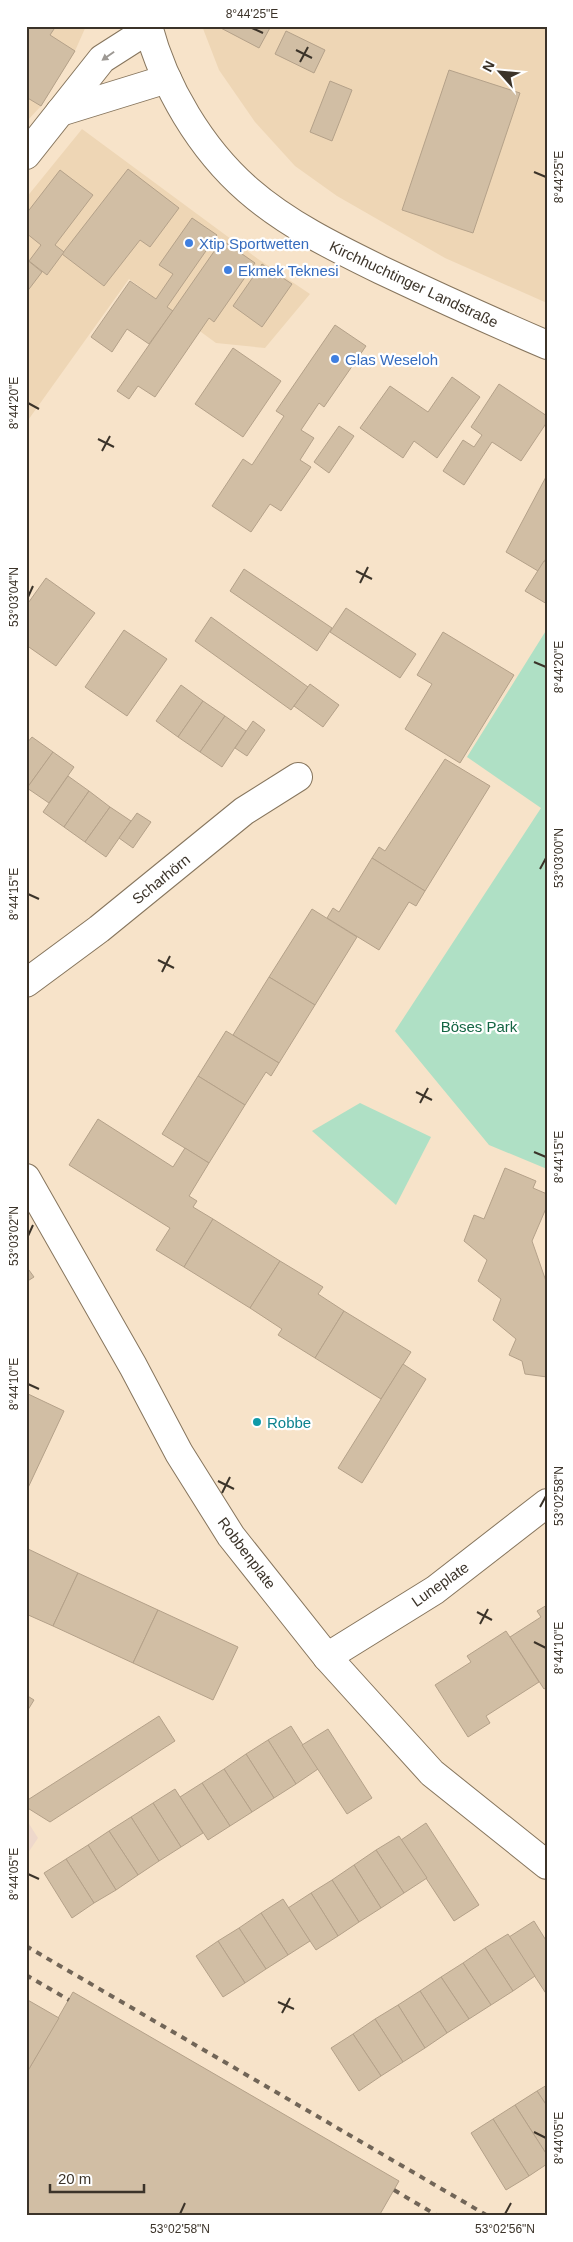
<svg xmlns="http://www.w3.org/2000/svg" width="573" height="2242" font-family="Helvetica,sans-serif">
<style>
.built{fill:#eed6b5}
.industrial{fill:#eed8cb}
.green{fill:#afe0c5}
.building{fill:#d1bea4;stroke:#b4a189}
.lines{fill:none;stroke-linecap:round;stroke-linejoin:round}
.minor-casing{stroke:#86755d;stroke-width:30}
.secondary-casing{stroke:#86755d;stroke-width:30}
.minor{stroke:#fff;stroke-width:28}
.secondary{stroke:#fff;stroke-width:28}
.rail{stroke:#716557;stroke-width:4;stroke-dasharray:6 6;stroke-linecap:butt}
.oneway{fill:#9d9994}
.ticks{fill:none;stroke:#3b3329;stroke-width:2}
.shop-dot{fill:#3f7fe0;stroke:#fff;stroke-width:2}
.culture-dot{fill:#0f9aa8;stroke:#fff;stroke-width:2}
.labels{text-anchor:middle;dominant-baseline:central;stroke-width:4.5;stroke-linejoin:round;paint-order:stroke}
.shop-label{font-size:15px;fill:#366cbe;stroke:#fff;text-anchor:start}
.street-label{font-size:15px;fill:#3b3329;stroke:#fff}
.park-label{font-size:15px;fill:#136543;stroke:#fff}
.culture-label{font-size:15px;fill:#0d838f;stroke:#fff;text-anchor:start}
.neatline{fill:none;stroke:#3b3329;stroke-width:2}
.ticks-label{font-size:12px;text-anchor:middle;fill:#3b3329}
</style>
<rect width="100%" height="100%" fill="#f7e3c9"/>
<!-- built -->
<g class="built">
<polygon points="26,26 86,26 75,51 41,106 26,122"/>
<polygon points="202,26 547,26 547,303 445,258 337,196 295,166 255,122 219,70"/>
<polygon points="82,129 258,259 310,294 265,348 216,343 129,279 26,423 26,198"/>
</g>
<!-- industrial -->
<polygon class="industrial" points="26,1819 38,1838 26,1856"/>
<!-- green -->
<g class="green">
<polygon points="547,629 547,1169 489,1145 395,1031 541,808 467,757"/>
<polygon points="360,1103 431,1137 396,1205 312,1131"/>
</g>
<!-- building -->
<g class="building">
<polygon points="26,26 56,26 50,35 75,51 41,106 26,97"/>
<polygon points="217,26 271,26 259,48"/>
<polygon points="286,31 325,50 314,73 275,54"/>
<polygon points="449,70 520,93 473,233 402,210"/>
<polygon points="330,81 352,90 332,141 310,132"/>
<polygon points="128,169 179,208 150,247 140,240 104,286 62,254"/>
<polygon points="60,170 93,195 55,245 64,252 47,275 29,261 41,245 26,233 26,214"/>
<polygon points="192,218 217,235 167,307 173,311 149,344 127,329 112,352 91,337 130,281 156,299 173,274 159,265"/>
<polygon points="222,240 255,263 214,322 209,318 155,397 138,386 129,399 117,391"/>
<polygon points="26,259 42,272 26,293"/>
<polygon points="262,264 292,284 262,327 233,306"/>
<polygon points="335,325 366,346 324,407 319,403 301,430 314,438 300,460 311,467 281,511 270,504 251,532 212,506 243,459 252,465 284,416 276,411"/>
<polygon points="233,348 281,381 243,437 195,404"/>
<polygon points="452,377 480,397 437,458 414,441 403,458 360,428 390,386 428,412"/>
<polygon points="499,384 547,416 547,422 521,461 492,442 464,485 443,471 463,440 474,447 482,435 471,427"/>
<polygon points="339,426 354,436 329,473 314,462"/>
<polygon points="547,475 547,557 538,571 506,552"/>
<polygon points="544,561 547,562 547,604 525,591"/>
<polygon points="244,569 332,628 317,651 230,591"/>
<polygon points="46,578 95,613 56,666 26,645 26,606"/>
<polygon points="346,608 416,654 400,678 330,632"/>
<polygon points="211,617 308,687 291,710 195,641"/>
<polygon points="124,630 167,659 127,716 85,687"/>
<polygon points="443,632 514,675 460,763 405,729 432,684 417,675"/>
<polygon points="310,684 339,705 323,727 294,706"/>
<polygon points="181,685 203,701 178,737 156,721"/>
<polygon points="203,701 225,716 200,752 178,737"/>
<polygon points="225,716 246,731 222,767 200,752"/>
<polygon points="253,721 265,730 247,756 235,748"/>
<polygon points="32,737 53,752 27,788 26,744"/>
<polygon points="53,752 74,767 49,803 27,788"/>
<polygon points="445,759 490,786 425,891 372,858 379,847 385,851"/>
<polygon points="68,776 89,791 64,827 43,812"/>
<polygon points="89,791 110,807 85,842 64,827"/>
<polygon points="110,807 131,821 106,857 85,842"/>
<polygon points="137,813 151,822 133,848 119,838"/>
<polygon points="372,858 425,891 416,906 409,902 379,950 327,918 333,908 339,912"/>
<polygon points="312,909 357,937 315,1005 269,977"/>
<polygon points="269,977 315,1005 279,1063 233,1035"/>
<polygon points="226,1031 279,1063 271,1076 266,1072 245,1105 198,1076"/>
<polygon points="198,1076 245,1105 209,1163 162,1134"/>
<polygon points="98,1119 173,1167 185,1148 209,1163 189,1196 197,1201 193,1207 213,1219 184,1267 156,1250 170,1228 69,1165"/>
<polygon points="505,1168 536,1181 533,1188 547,1194 547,1206 532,1241 547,1284 547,1377 525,1374 522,1361 509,1355 516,1339 493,1320 501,1299 478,1281 487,1260 464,1241 474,1215 484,1219"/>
<polygon points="213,1219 280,1261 250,1308 184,1267"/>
<polygon points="280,1261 323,1287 318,1294 344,1311 315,1358 278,1335 282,1329 250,1308"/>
<polygon points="26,1266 34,1277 26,1282"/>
<polygon points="344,1311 411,1352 381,1399 315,1358"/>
<polygon points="403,1364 426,1379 362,1483 338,1468"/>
<polygon points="26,1393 64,1411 26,1492"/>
<polygon points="26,1548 78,1573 53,1626 26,1614"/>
<polygon points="78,1573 158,1610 133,1663 53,1626"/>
<polygon points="547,1605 547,1687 544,1689 510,1637 541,1617 537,1611"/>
<polygon points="158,1610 238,1647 213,1700 133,1663"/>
<polygon points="506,1631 539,1682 486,1716 490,1723 468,1737 435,1685 471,1662 467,1656"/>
<polygon points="26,1695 34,1700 26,1713"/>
<polygon points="159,1716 175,1741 50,1822 26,1807 26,1801"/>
<polygon points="291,1726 318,1769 296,1784 268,1740"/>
<polygon points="328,1729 372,1798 347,1814 302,1745"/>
<polygon points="268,1740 296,1784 274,1798 246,1754"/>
<polygon points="246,1754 274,1798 252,1812 224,1769"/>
<polygon points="224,1769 252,1812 230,1826 202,1783"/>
<polygon points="202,1783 230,1826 208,1840 180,1797"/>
<polygon points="175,1789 203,1833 181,1847 153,1803"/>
<polygon points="153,1803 181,1847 159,1861 131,1817"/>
<polygon points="131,1817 159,1861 138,1875 109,1831"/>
<polygon points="426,1823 479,1905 454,1921 401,1840"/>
<polygon points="109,1831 138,1875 116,1890 88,1845"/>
<polygon points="399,1836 427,1878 404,1893 376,1850"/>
<polygon points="88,1845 116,1890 94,1903 66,1859"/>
<polygon points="376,1850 404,1893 381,1908 354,1865"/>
<polygon points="66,1859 94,1903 72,1918 44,1873"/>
<polygon points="354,1865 381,1908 359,1922 332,1880"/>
<polygon points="332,1880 359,1922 338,1936 311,1893"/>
<polygon points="311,1893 338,1936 316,1950 288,1908"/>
<polygon points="283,1899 310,1941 288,1955 261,1913"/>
<polygon points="261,1913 288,1955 266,1969 239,1928"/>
<polygon points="534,1921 547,1942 547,1995 509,1937"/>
<polygon points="239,1928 266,1969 245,1983 218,1941"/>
<polygon points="508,1934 535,1976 513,1991 485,1948"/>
<polygon points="218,1941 245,1983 223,1997 196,1956"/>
<polygon points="485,1948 513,1991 491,2005 463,1963"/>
<polygon points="463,1963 491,2005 469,2019 441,1977"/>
<polygon points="441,1977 469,2019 447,2033 420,1991"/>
<polygon points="420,1991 447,2033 425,2048 398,2005"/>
<polygon points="73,1992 399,2181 379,2216 26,2216 26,2074"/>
<polygon points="26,1999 59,2018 26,2074"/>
<polygon points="398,2005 425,2048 403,2062 375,2019"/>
<polygon points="375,2019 403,2062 381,2076 353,2034"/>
<polygon points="353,2034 381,2076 359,2091 331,2048"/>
<polygon points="547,2085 547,2106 537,2091"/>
<polygon points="537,2091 547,2106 547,2155 515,2105"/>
<polygon points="515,2105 547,2155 547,2164 529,2176 493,2119"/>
<polygon points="493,2119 529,2176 506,2190 471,2133"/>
</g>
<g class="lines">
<defs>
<g id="minor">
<polyline points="60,112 167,79"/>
<polyline points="26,155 102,59 149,29"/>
<polyline points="26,983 99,929 244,811 298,777"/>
<polyline points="26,1178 133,1366 179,1453 231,1536 327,1657 432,1773 547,1865"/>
<polyline points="327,1657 435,1590 547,1503"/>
</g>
<path id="secondary" d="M148 26C164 87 201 149 248 190 287 224 334 247 381 270 436 296 491 321 547 345"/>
</defs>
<!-- minor casing -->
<use href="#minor" class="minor-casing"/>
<!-- secondary casing -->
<use href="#secondary" class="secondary-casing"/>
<!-- minor -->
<use href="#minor" class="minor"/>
<!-- secondary -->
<use href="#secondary" class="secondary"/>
<!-- rail -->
<g class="rail">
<polyline points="26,1946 488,2216"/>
<polyline points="26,1975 69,2000"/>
<polyline points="394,2190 438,2216"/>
</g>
</g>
<!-- one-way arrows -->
<defs><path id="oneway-solid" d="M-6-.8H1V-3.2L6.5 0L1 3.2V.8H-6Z" transform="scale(1.25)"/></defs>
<use class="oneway" href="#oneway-solid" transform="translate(108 56) rotate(145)"/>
<!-- ticks -->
<path class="ticks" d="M252 28 263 33M296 50 312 58M300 62 308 47M534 172 546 177M28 403 39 409M98 439 114 447M102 451 110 436M356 571 372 579M360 583 368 567M28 597 33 586M534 662 546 667M540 869 546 858M28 894 39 899M158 960 174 968M162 972 170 956M416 1092 432 1100M420 1103 428 1088M534 1152 546 1157M28 1236 33 1225M28 1384 39 1389M218 1481 234 1489M222 1493 230 1477M540 1507 546 1496M477 1612 492 1620M480 1624 488 1609M534 1642 546 1648M28 1874 39 1879M278 2002 294 2009M282 2013 290 1998M534 2132 546 2138M180 2214 185 2203M505 2214 511 2203"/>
<!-- markers -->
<g class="shop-dot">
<circle cx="189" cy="243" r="5"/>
<circle cx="228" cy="270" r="5"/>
<circle cx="335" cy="359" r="5"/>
</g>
<circle class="culture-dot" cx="257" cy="1422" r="5"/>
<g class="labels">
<!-- shop labels -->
<g class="shop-label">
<text x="199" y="243">Xtip Sportwetten</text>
<text x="238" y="270">Ekmek Teknesi</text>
<text x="345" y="359">Glas Weseloh</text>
</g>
<!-- street labels -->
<g class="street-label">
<text transform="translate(414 284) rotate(25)">Kirchhuchtinger Landstraße</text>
<text transform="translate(161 879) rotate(-39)">Scharhörn</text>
<text transform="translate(247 1553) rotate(53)">Robbenplate</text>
<text transform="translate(440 1584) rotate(-35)">Luneplate</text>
</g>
<!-- park labels -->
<g class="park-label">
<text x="479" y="1026">Böses Park</text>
</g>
<!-- culture labels -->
<g class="culture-label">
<text x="267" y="1422">Robbe</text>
</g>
</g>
<!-- border -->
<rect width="573" height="2242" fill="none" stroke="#ffffff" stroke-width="55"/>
<!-- north arrow -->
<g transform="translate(500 72) rotate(297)" stroke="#ffffff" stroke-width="4" paint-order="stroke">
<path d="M0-4L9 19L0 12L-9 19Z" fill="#3b3329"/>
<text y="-8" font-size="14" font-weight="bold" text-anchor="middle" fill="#3b3329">N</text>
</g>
<!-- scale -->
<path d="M50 2184v8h94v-8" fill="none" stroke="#3b3329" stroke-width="2.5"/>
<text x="58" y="2184" font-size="15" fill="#3b3329" stroke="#ffffff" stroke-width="4" paint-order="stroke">20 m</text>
<rect x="28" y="28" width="518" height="2186" class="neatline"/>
<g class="ticks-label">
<text x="252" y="18">8°44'25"E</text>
<text transform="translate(559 177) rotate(-90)" y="4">8°44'25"E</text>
<text transform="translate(14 403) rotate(-90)" y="4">8°44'20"E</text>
<text transform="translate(14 597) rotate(-90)" y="4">53°03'04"N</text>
<text transform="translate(559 667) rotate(-90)" y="4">8°44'20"E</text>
<text transform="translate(559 858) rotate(-90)" y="4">53°03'00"N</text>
<text transform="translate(14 894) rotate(-90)" y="4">8°44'15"E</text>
<text transform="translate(559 1157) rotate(-90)" y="4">8°44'15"E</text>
<text transform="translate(14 1236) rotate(-90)" y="4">53°03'02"N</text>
<text transform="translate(14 1384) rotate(-90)" y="4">8°44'10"E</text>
<text transform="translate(559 1496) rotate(-90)" y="4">53°02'58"N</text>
<text transform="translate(559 1648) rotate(-90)" y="4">8°44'10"E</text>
<text transform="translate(14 1874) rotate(-90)" y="4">8°44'05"E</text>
<text transform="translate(559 2138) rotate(-90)" y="4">8°44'05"E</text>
<text x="180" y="2233">53°02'58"N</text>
<text x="505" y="2233">53°02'56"N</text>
</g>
</svg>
